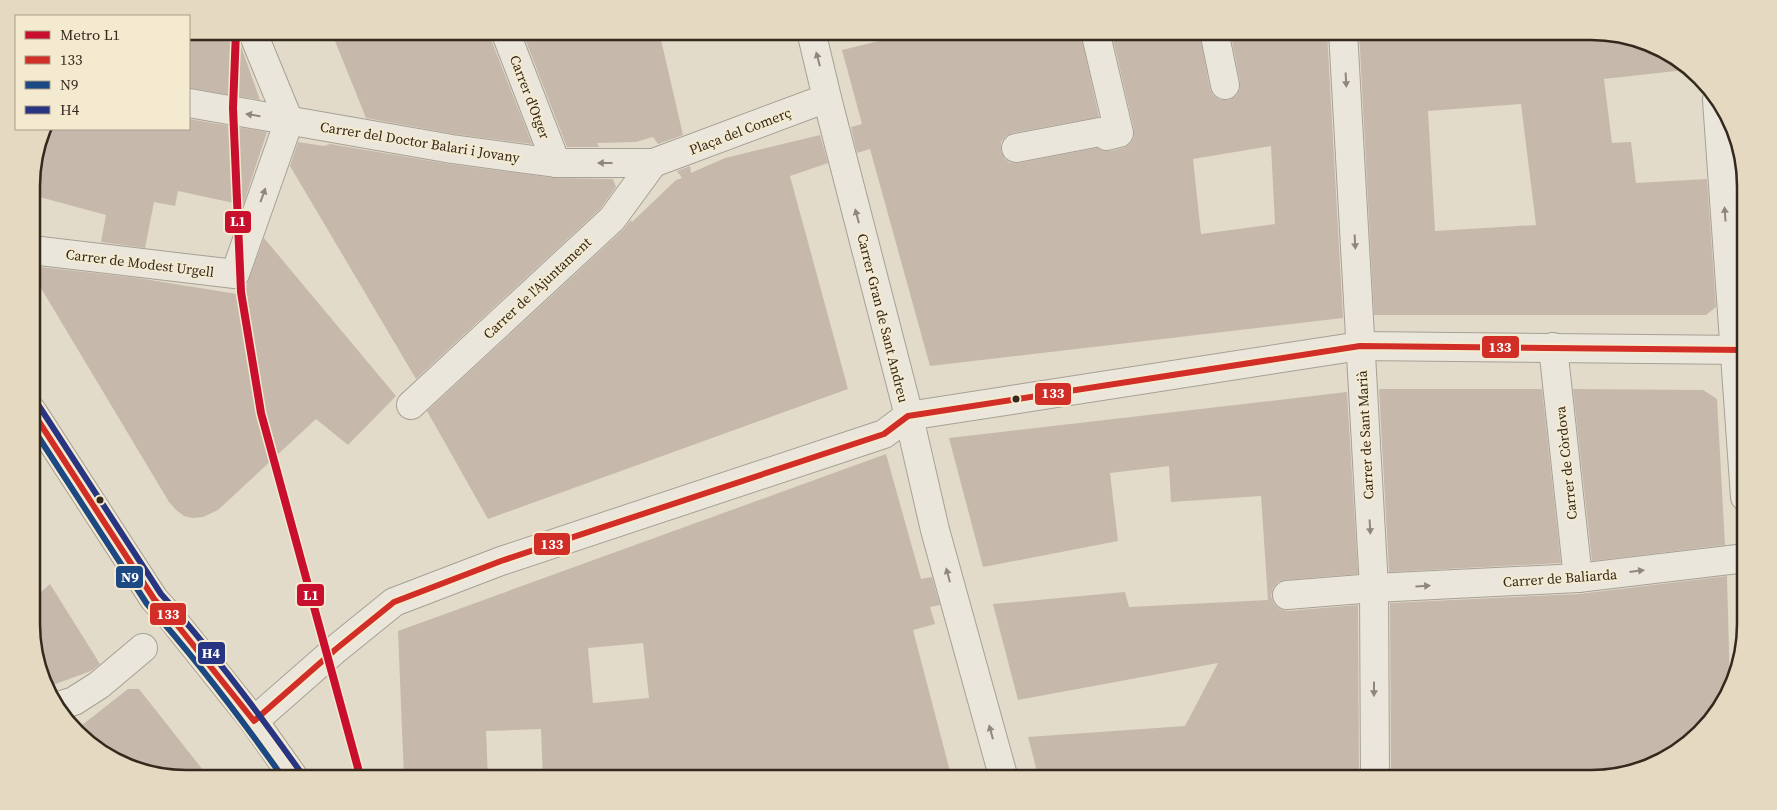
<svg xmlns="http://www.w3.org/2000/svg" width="1777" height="810" font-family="'Source Serif 4',serif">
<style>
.building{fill:#c6b9ab;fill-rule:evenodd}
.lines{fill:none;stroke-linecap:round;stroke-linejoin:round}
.minor-casing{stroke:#a7a094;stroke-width:30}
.minor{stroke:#eae6dc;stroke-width:28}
.bus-1-casing{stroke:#f4eacf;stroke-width:10}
.bus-2-casing{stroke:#f4eacf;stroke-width:10}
.bus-3-casing{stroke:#f4eacf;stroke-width:10}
.bus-1{stroke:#d02e26;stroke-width:6}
.bus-2{stroke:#1c4883;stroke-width:6}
.bus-3{stroke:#283583;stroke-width:6}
.metro-1-casing{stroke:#f4eacf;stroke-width:11}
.metro-1{stroke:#c8102e;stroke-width:8}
.oneway{fill:#90877c}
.bus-dot{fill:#35281d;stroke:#f4eacf;stroke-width:2}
.labels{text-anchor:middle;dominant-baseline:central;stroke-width:4;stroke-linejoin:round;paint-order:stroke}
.street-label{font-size:14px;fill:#35281d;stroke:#f4eacf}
.rim{fill:none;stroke:#35281d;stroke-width:2.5}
.line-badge{stroke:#f4eacf;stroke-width:2}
.badge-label{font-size:14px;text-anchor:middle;font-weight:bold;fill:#fff}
</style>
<rect width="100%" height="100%" fill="#e2dbca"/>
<!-- building -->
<g class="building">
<polygon points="189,31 218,31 237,35 260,100 189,88"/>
<polygon points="331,31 490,31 490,37 532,144 454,134 366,118"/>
<polygon points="522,31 659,31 683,135 658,144 653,137 636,142 597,143 599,147 567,147"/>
<path d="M920 31H1080L1099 117 1013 133 1006 136 1001 142V151L1005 159 1010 163H1018L1097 148 1111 151 1123 148 1130 144 1134 137V129L1111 31H1199L1210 89 1213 95 1220 100H1228L1236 96 1240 89V82L1230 31H1327L1343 318 930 366 870 149 857 153 851 127 862 124 842 50ZM1271 146 1275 224 1201 234 1193 159Z"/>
<path d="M1359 31H1591L1650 43 1685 70 1604 79 1612 143 1631 142 1636 183 1707 179 1716 307 1706 315H1374ZM1521 104 1536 225 1435 231 1428 111Z"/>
<polygon points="189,119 267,132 243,205 178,191 175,206 154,202 145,248 101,242 106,215 32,195 32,176 44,129 189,129"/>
<polygon points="820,135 828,163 790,176 848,389 488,519 427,411 623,230 631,220 632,222 676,180 682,178 677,171 690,166 691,173 725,158"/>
<polygon points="298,142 324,146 330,144 449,164 554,178 613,179 616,187 600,209 416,379 290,166"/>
<polygon points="1744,177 1745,207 1745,271 1738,178"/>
<polygon points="264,238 396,396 348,445 316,419 218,510 203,517 192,518 184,516 176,510 169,502 32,273 32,266 138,278 243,295"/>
<polygon points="1379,389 1542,389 1561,563 1389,572"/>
<polygon points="1573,389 1703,390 1717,399 1725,545 1592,561"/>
<polygon points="1347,392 1358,574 1285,580 1278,582 1273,588 1271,596 1274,604 1280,609 1288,611 1358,605 1359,778 1039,779 1028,737 1185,726 1218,663 1018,700 993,604 1125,592 1129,607 1268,600 1261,496 1171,502 1169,466 1110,473 1118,541 983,567 949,438"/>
<path d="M886 454 921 579 932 577 940 605 930 607 935 624 913 630 952 779H543L541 729 486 731 488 779H404L398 631ZM643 643 649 698 593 703 588 648Z"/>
<polygon points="1727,576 1730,689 1714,718 1677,753 1601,778 1391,778 1390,603 1579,594"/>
<polygon points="50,584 100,664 91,671 50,686 33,644 33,599"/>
<polygon points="128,689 139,689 210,779 186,779 127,767 77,729"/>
</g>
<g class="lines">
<defs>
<g id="minor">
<polyline points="505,31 556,163"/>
<polyline points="811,31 827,98 906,404 935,530 1004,779"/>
<polyline points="1214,31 1225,85"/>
<polyline points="1343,31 1374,588 1375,778"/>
<polyline points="1717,100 1745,497"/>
<polyline points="189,103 452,149 556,163 653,163 827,98"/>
<polyline points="1016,148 1100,132 1107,136 1119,133 1095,31"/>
<polyline points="32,250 235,274 289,121 252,31"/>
<polyline points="1553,347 1578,578"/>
<polyline points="411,405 612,219 653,163"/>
<polyline points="32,411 154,599 174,621 254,721 295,779"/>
<polyline points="1287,595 1374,588 1578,578 1746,558"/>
<polyline points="58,706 74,701 99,685 143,648"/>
<polyline points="254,721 336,649 394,602 501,561 884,434 908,416 1360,346 1745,350"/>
</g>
</defs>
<!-- minor casing -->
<use href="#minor" class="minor-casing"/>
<!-- minor -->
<use href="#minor" class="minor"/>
<defs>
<polyline id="bus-1" points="32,411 154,599 174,621 254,721 336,649 394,602 501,561 884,434 908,416 1360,346 1745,350"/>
<path id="bus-2" d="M32 427 147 604C196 659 241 718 284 779"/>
<path id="bus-3" d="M39 406 161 594C212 650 258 712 302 774"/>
</defs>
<!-- bus-1 casing -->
<use href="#bus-1" class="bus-1-casing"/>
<!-- bus-2 casing -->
<use href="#bus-2" class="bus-2-casing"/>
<!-- bus-3 casing -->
<use href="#bus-3" class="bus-3-casing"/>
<!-- bus-1 -->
<use href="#bus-1" class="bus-1"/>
<!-- bus-2 -->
<use href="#bus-2" class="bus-2"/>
<!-- bus-3 -->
<use href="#bus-3" class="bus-3"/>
<defs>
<polyline id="metro-1" points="236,31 233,108 241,292 261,413 361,779"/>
</defs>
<!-- metro-1 casing -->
<use href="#metro-1" class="metro-1-casing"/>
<!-- metro-1 -->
<use href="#metro-1" class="metro-1"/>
</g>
<!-- one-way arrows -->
<defs><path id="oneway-solid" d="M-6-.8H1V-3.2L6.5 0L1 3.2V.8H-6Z" transform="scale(1.25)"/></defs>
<g class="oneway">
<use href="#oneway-solid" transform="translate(818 59) rotate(-105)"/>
<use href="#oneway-solid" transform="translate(1346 80) rotate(87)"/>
<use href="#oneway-solid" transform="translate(253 115) rotate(-171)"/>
<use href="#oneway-solid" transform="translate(605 163) rotate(180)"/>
<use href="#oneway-solid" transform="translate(263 195) rotate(-70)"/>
<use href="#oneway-solid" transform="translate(1725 214) rotate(-94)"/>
<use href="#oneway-solid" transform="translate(857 216) rotate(-105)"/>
<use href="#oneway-solid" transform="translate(1355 242) rotate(87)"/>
<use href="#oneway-solid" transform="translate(1370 527) rotate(87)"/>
<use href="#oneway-solid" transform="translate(1637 571) rotate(-7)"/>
<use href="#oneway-solid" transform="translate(948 575) rotate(-105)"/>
<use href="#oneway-solid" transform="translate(1423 586) rotate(-3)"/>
<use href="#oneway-solid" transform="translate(1374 689) rotate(90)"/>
<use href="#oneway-solid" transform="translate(991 732) rotate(-105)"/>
</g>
<!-- markers -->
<g class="bus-dot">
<circle cx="1016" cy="399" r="4.5"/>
<circle cx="100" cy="500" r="4.5"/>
</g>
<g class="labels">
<!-- street labels -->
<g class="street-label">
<text transform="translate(530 97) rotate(69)">Carrer d'Otger</text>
<text transform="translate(740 131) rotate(-21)">Plaça del Comerç</text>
<text transform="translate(420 142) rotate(9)">Carrer del Doctor Balari i Jovany</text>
<text transform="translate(140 263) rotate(7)">Carrer de Modest Urgell</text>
<text transform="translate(537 288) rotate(-43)">Carrer de l'Ajuntament</text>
<text transform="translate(883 318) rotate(76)">Carrer Gran de Sant Andreu</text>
<text transform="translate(1365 435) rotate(-93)">Carrer de Sant Marià</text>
<text transform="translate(1566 463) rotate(-96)">Carrer de Còrdova</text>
<text transform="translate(1560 578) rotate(-4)">Carrer de Baliarda</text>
</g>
</g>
<!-- crop -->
<path d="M0 0H1777V810H0ZM186 40H1591A146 146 0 0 1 1737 186V624A146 146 0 0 1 1591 770H186A146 146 0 0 1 40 624V186A146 146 0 0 1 186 40Z" fill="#e5dac1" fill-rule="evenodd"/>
<path class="rim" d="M186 40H1591A146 146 0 0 1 1737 186V624A146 146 0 0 1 1591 770H186A146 146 0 0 1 40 624V186A146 146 0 0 1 186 40Z"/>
<g class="line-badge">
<rect x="224" y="210" width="28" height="24" rx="5" fill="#c8102e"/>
<rect x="1481" y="335" width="39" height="24" rx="5" fill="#d02e26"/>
<rect x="1034" y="382" width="38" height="24" rx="5" fill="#d02e26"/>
<rect x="533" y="532" width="38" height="24" rx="5" fill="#d02e26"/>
<rect x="115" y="565" width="29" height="24" rx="5" fill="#1c4883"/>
<rect x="296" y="583" width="29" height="24" rx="5" fill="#c8102e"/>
<rect x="149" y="602" width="38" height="24" rx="5" fill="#d02e26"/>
<rect x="197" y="641" width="29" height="24" rx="5" fill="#283583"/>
</g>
<g class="badge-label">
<text x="238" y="226">L1</text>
<text x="1500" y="352">133</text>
<text x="1053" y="398">133</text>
<text x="552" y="549">133</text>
<text x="130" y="582">N9</text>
<text x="311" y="600">L1</text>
<text x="168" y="619">133</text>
<text x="211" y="658">H4</text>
</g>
<!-- legend -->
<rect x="15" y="15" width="175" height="115" fill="#f4eacf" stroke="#a89c88"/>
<rect x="25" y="31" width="25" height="8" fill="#c8102e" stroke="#a89c88"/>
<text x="60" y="40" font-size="15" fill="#35281d">Metro L1</text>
<rect x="25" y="56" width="25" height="8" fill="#d02e26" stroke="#a89c88"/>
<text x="60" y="65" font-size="15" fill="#35281d">133</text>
<rect x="25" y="81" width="25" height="8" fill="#1c4883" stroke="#a89c88"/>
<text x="60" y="90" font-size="15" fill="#35281d">N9</text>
<rect x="25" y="106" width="25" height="8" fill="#283583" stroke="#a89c88"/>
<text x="60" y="115" font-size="15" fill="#35281d">H4</text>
</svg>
